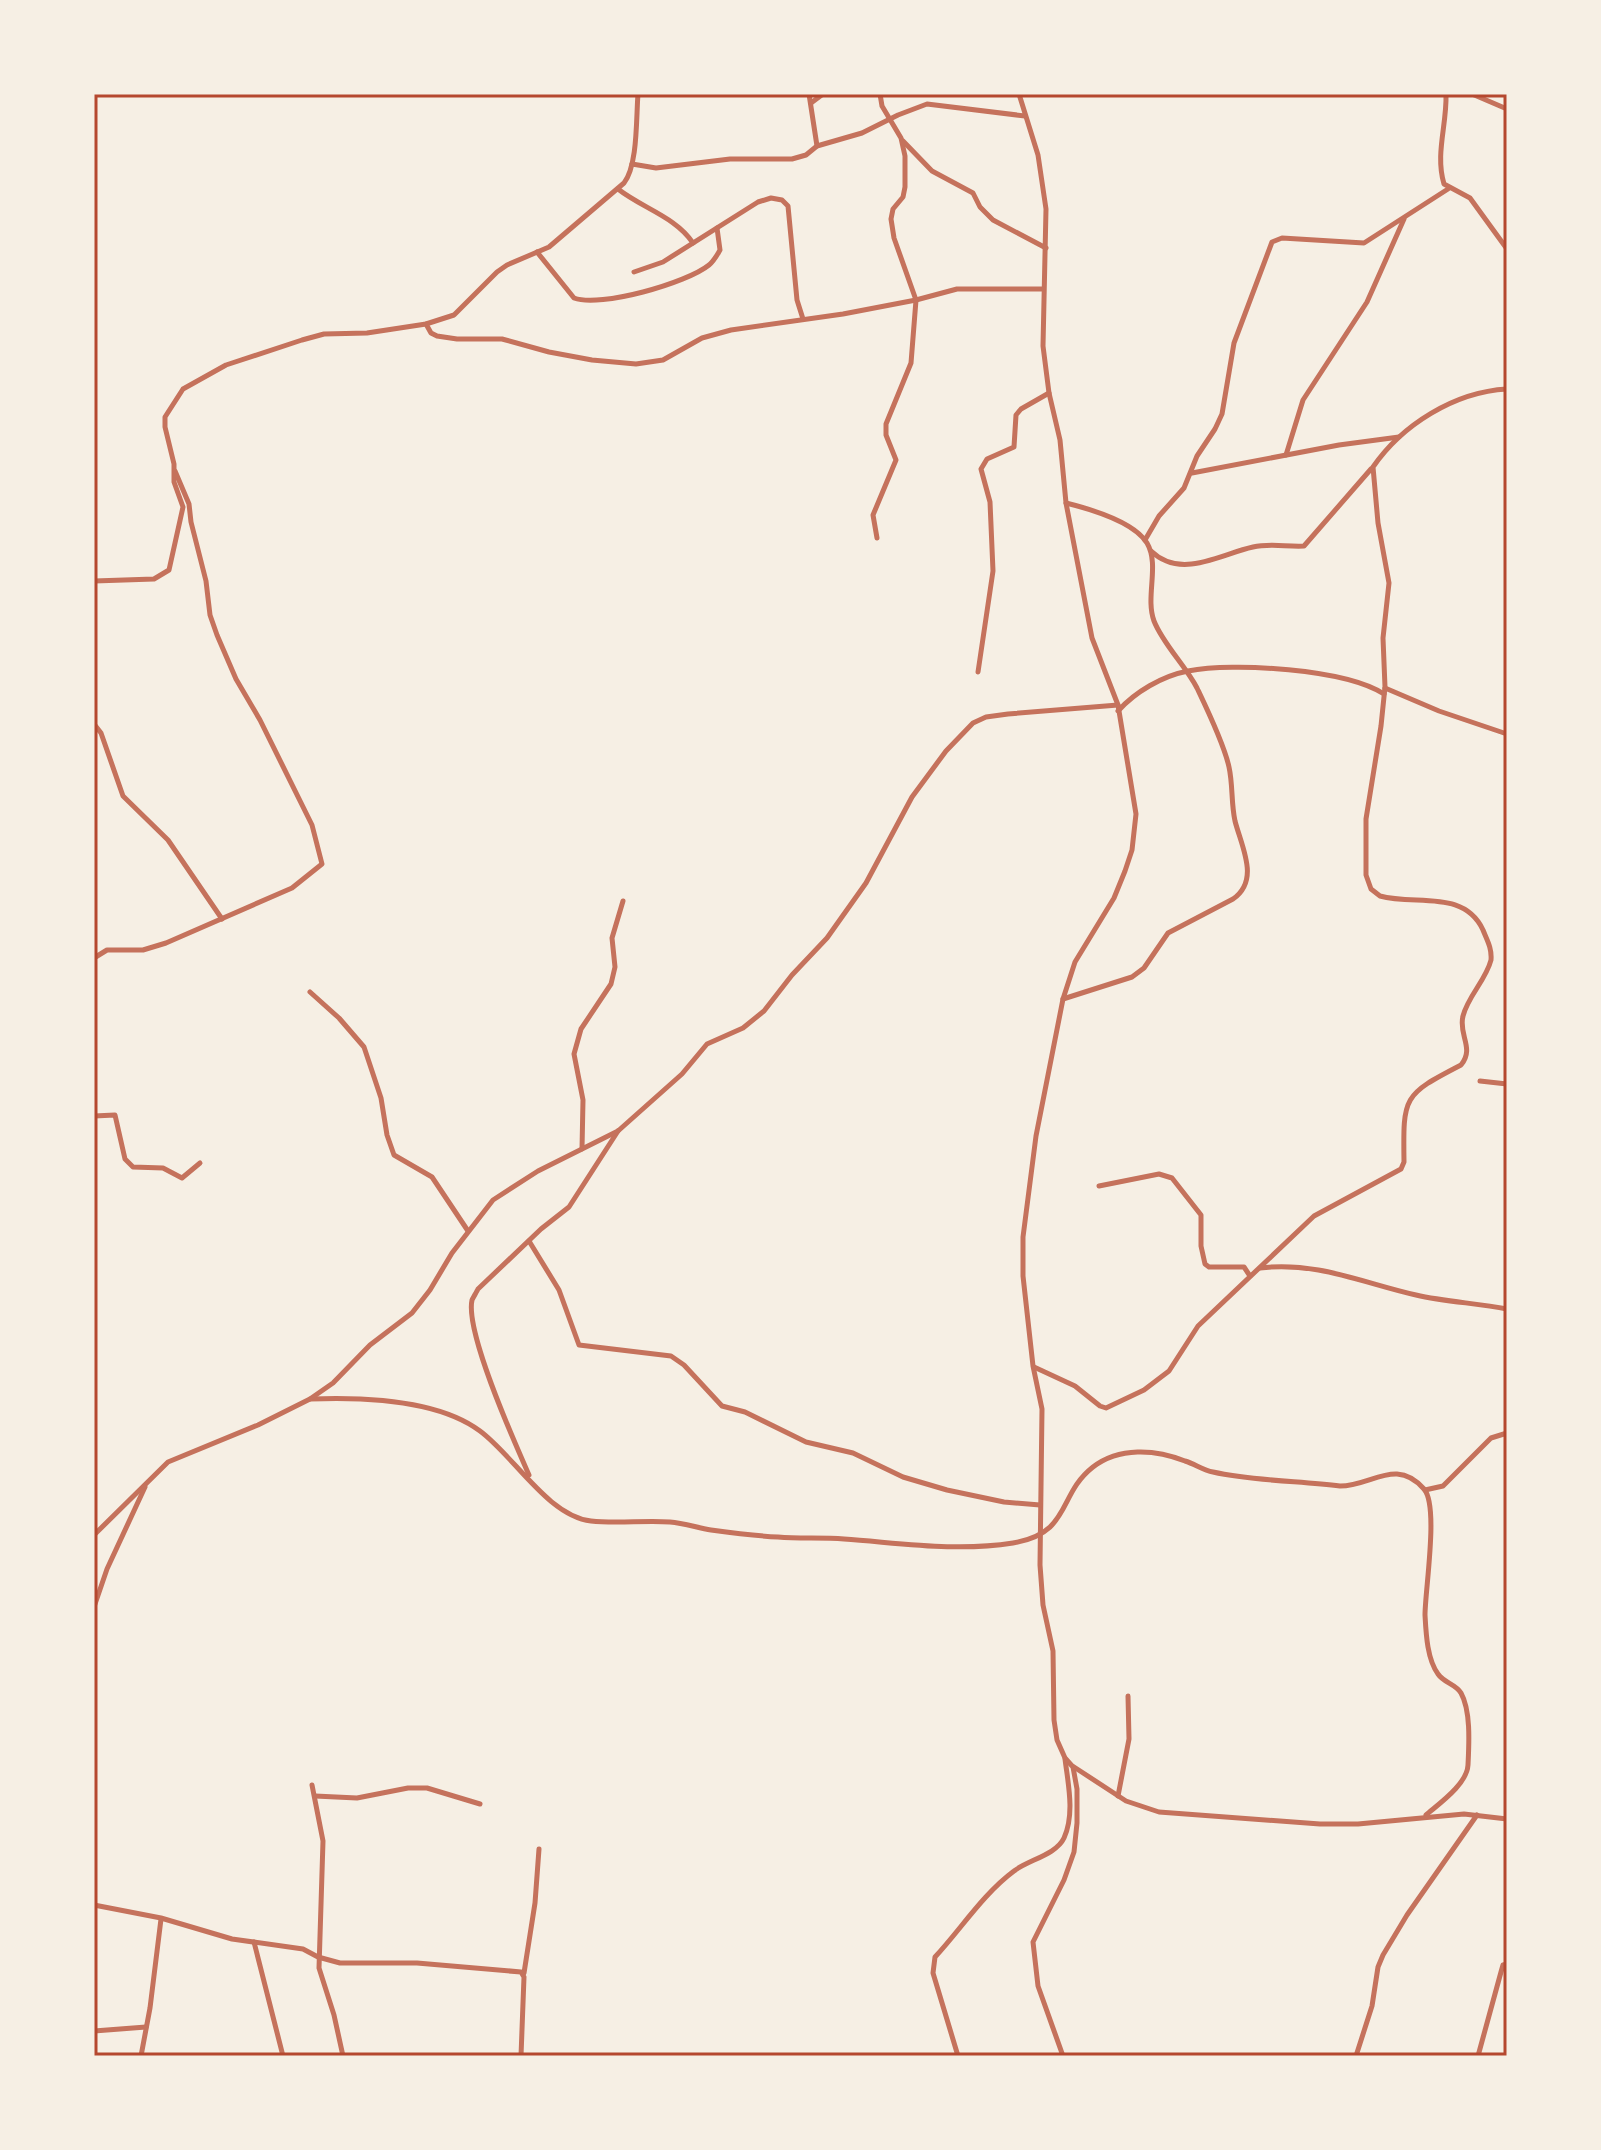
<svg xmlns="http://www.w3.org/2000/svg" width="1601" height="2150" font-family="'Fira Sans',sans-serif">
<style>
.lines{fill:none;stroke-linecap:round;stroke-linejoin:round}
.minor{stroke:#c5725c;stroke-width:5}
.neatline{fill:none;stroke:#b5482f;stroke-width:3}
</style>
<rect width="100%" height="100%" fill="#f6efe4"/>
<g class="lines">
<!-- minor -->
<g class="minor">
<polyline points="809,94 817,146"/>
<polyline points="1019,94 1038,155 1046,209 1043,346 1049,393 1060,440 1066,503 1092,638 1118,705 1136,814 1132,850 1125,871 1114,898 1075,962 1063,999 1036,1136 1023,1237 1023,1276 1033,1366 1042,1409 1040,1565 1043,1605 1053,1651 1054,1720 1057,1740 1065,1758 1073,1767 1077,1789 1077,1823 1074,1852 1064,1880 1033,1942 1038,1986 1063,2056"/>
<path d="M1446 94C1447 125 1435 154 1444 184L1470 198 1507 249"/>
<polyline points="1472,94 1507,109"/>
<polyline points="811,103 823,94"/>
<polyline points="903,141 932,171 973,193 980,207 993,220 1046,248"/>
<polyline points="632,164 656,168 730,159 792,159 806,155 817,146 862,133 898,115 927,104 1025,116"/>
<path d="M618 189C642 208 676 217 693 243"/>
<path d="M537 252 574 298C600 308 687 283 709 265 714 261 717 255 720 250L717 228"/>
<polyline points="634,272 663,262 758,202 771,198 782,200 788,206 797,300 803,319"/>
<polyline points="426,324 431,333 437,336 457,339 502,339 549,352 592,360 636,364 663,360 702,338 731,330 843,314 916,300 957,289 1043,289"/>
<polyline points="1286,455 1303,400 1367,302 1404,219"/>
<polyline points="1192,473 1339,445 1399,437"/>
<polyline points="877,538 873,515 896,460 886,435 886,424 911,363 916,300 894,238 891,219 893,209 903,197 905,187 905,156 901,138 882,106 880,94"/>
<polyline points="1145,540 1159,516 1184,488 1197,456 1215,429 1222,414 1234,343 1272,242 1282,238 1364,243 1448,189"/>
<path d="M1151 551C1181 580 1220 554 1253 547 1270 543 1287 547 1304 546L1371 469"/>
<path d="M94 581 154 579 169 570 183 507 174 482V464L165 427V417L183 389 226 365 302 340 324 334 367 333 426 324 454 315 497 272 507 265 549 247 624 183C638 165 636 118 638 94"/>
<polyline points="978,672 993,571 990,502 981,469 987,459 1014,447 1016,415 1021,409 1049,393"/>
<polyline points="1385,688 1439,711 1507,734"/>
<path d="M1118 711C1135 692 1162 676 1188 671 1234 662 1345 669 1384 694"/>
<polyline points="94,724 101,733 123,796 168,840 222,919"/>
<polyline points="94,958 107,950 143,950 166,943 292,888 322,864 312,825 260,720 236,679 217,635 210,615 206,581 191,522 189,504 175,471"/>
<polyline points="310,992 339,1018 364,1047 381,1098 387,1135 394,1155 432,1177 468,1231"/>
<path d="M1063 999 1132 977 1144 968 1168 933 1233 899C1260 880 1242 848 1235 821 1231 803 1233 785 1229 767 1224 744 1207 709 1197 688 1185 665 1163 644 1154 621 1145 597 1160 565 1147 543 1134 522 1090 509 1066 503"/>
<polyline points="1480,1081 1507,1084"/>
<polyline points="94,1116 115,1115 125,1159 133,1167 163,1168 182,1178 200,1163"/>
<polyline points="582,1149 583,1100 574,1054 581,1029 611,984 615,967 612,938 623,901"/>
<polyline points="1099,1186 1159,1174 1172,1178 1201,1215 1201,1246 1205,1264 1209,1267 1244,1267 1250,1276"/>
<polyline points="529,1241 559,1290 579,1345 671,1356 684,1365 722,1406 745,1412 806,1442 853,1453 903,1477 947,1490 1004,1502 1040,1505"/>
<path d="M1260 1268C1316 1261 1363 1283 1416 1295 1446 1302 1477 1303 1507 1309"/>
<path d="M1034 1367 1075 1386 1100 1406 1106 1408 1144 1390 1169 1371 1198 1326 1314 1216 1401 1169 1404 1162C1403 1096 1403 1095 1461 1065 1475 1048 1458 1035 1463 1016 1468 996 1486 980 1491 960 1492 948 1487 940 1483 930 1464 889 1416 906 1380 896L1371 889 1366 875V819L1381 726 1385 687 1383 638 1389 583 1378 523 1373 467C1402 425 1454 392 1507 389"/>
<path d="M310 1399C362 1397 437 1399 480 1431 514 1456 548 1516 591 1521 617 1524 644 1520 670 1522 684 1523 698 1528 711 1530 733 1533 756 1536 778 1537 800 1539 822 1537 844 1539 901 1543 956 1552 1013 1543 1072 1533 1057 1495 1093 1467 1119 1447 1155 1449 1185 1461 1195 1464 1203 1470 1213 1472 1253 1481 1299 1481 1340 1486 1372 1486 1396 1457 1424 1489 1439 1506 1425 1590 1425 1615 1426 1633 1427 1659 1438 1674 1444 1683 1456 1684 1461 1693 1471 1711 1469 1744 1468 1765 1467 1784 1440 1803 1426 1815"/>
<path d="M529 1475C514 1441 465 1332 472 1300 473 1298 477 1291 478 1289L541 1229 569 1207 618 1131"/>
<polyline points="1425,1490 1443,1486 1491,1438 1507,1433"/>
<polyline points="94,1535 168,1462 258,1425 310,1399 333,1383 370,1345 412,1313 430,1290 452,1253 493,1200 538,1171 618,1131 682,1074 707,1044 743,1028 764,1011 792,975 827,938 866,883 912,797 946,751 973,723 986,717 1008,714 1118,705"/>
<polyline points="94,1607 107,1569 145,1487"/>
<polyline points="1074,1767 1126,1801 1159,1812 1320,1824 1358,1824 1464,1814 1507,1819"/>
<polyline points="312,1785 323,1841 319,1968 334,2015 343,2056"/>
<polyline points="315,1796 357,1798 408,1788 427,1788 480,1804"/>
<polyline points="1118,1796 1129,1739 1128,1696"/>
<polyline points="94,1905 161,1918 232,1939 303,1949 318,1957 340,1963 417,1963 521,1972 524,1977 521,2056"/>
<polyline points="254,1942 283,2056"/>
<polyline points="524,1973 535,1903 539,1849"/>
<polyline points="94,2031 146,2027"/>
<polyline points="141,2056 150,2008 161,1919"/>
<path d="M958 2056 933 1973 935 1957C961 1929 983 1894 1014 1871 1028 1860 1056 1855 1064 1838 1075 1814 1068 1783 1065 1759"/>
<polyline points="1356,2056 1372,2006 1378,1967 1383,1955 1407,1915 1477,1815"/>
<polyline points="1478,2056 1501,1972 1503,1965 1507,1964"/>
</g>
</g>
<!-- border -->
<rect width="1601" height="2150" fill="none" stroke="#f6efe4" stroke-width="192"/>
<rect x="96" y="96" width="1409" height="1958" class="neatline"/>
</svg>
